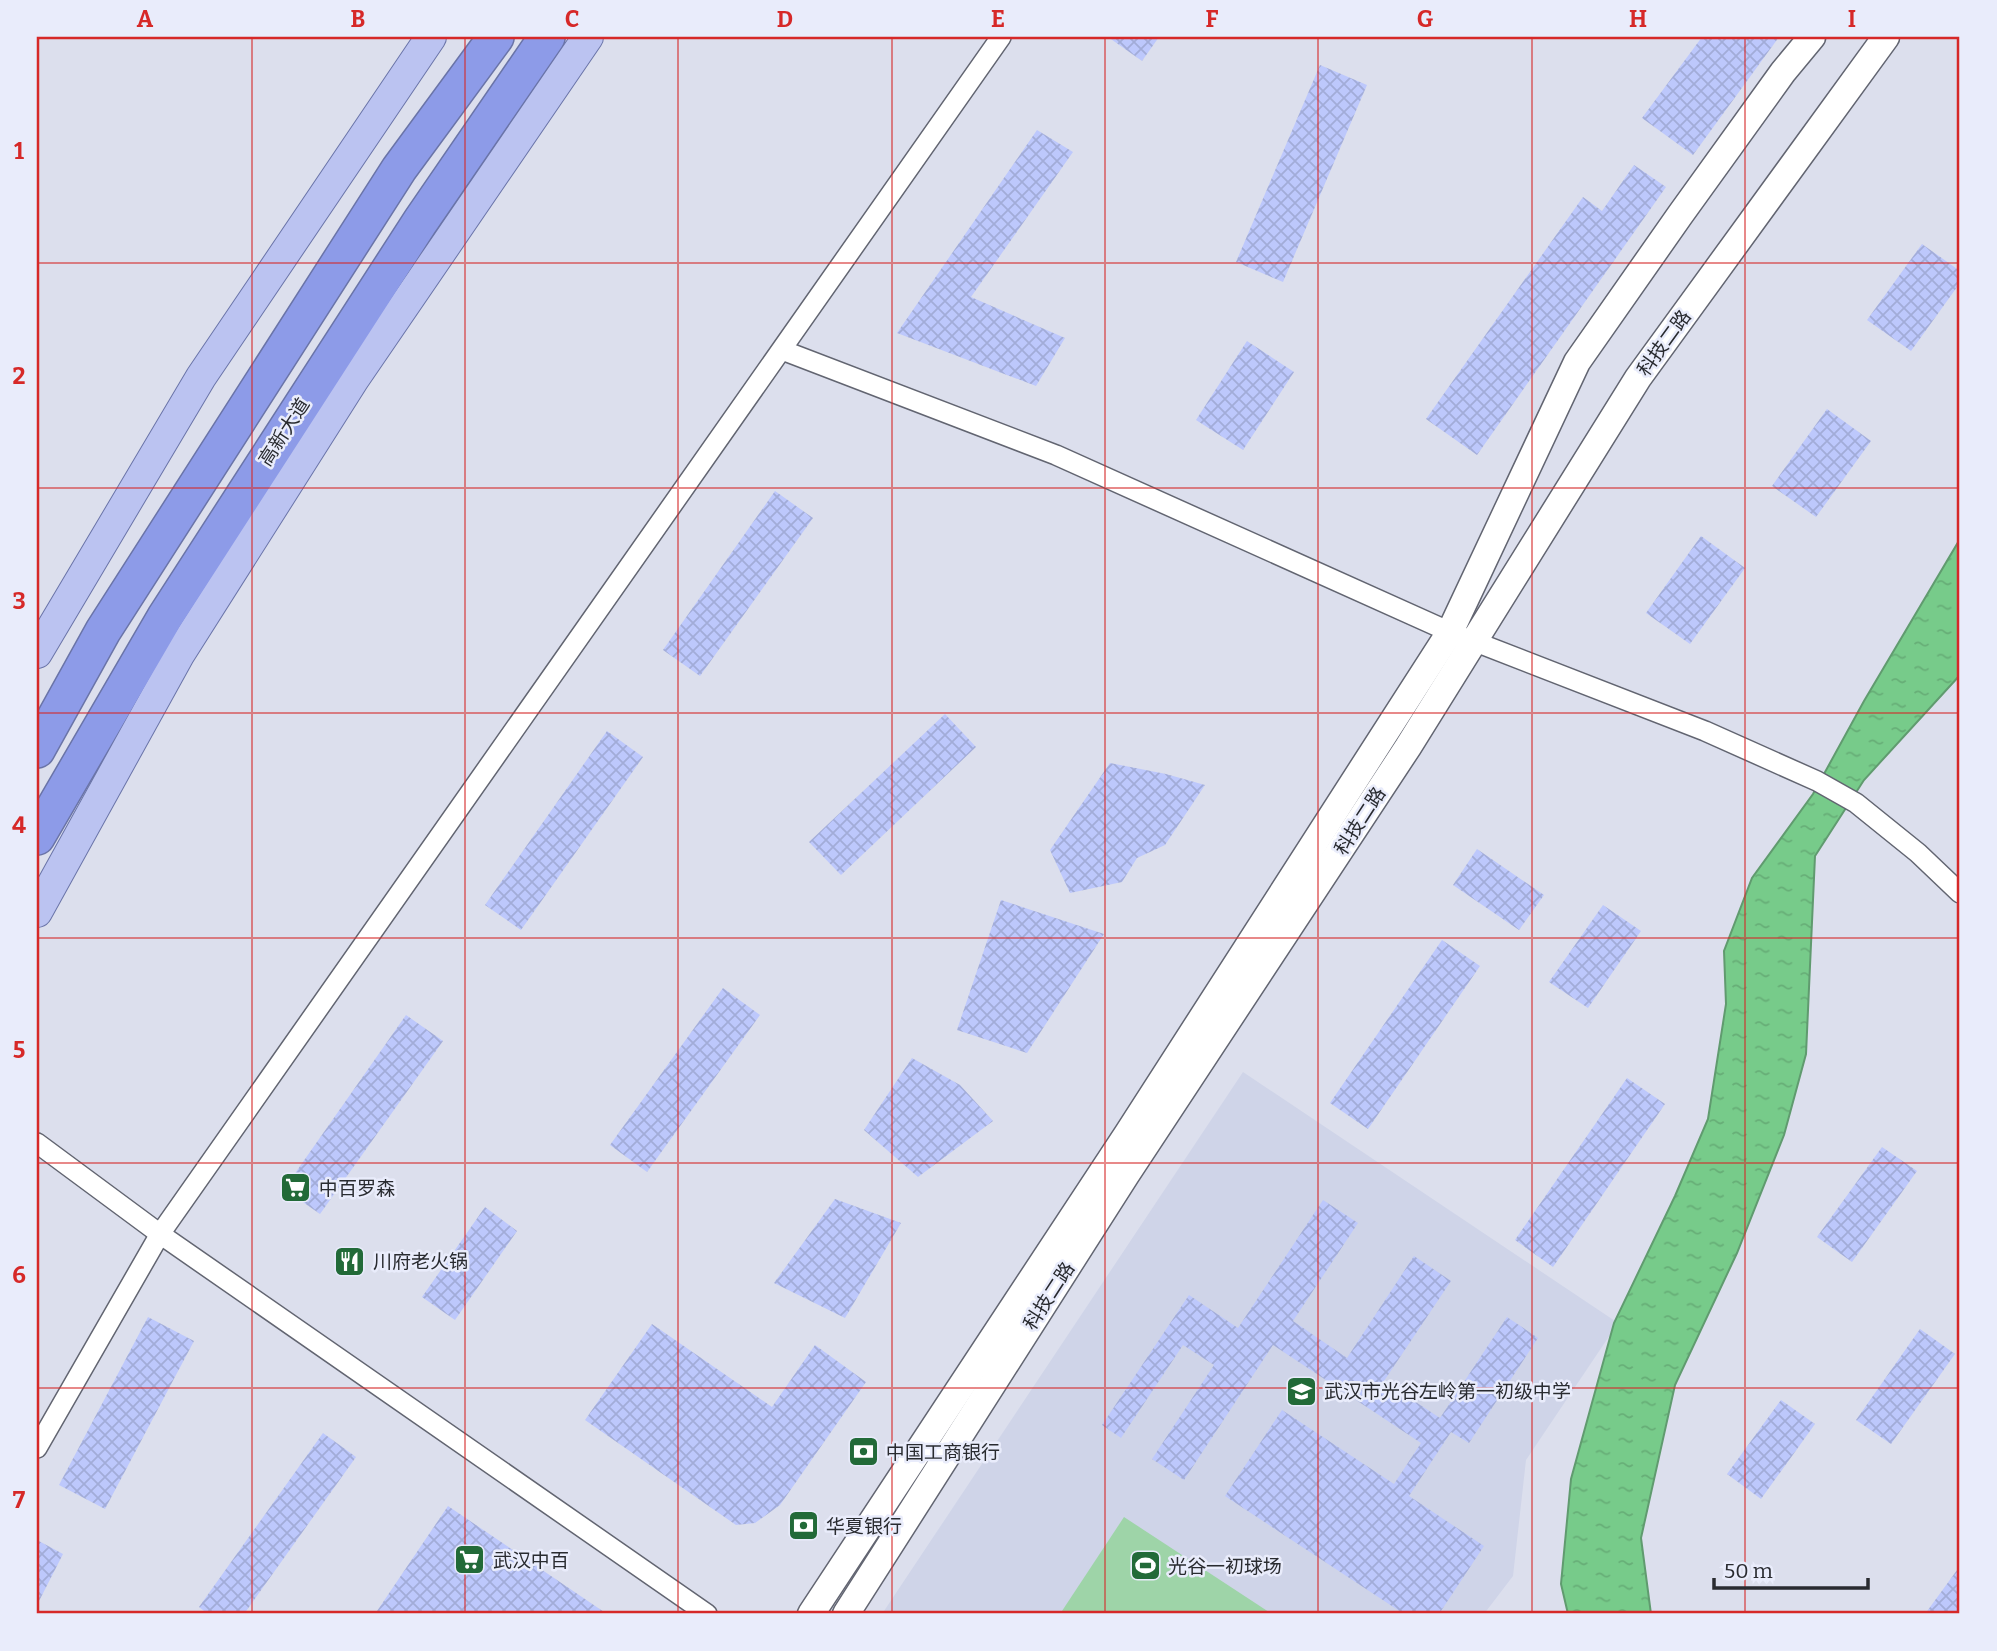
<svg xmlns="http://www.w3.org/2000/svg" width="1997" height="1651" font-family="Bitter,'Noto Sans SC',serif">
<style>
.built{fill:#cfd4e8}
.pitch{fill:#9ed4a8}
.water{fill:url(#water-ripples);stroke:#609b6f;stroke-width:2}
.building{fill:url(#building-cross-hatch)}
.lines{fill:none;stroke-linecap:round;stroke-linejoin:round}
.street-casing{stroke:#626571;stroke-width:22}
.secondary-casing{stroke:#626571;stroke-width:29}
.primary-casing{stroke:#6a74a8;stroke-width:32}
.highway-casing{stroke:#6a74a8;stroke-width:38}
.street{stroke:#fff;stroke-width:19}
.secondary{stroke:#fff;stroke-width:26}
.primary{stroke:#bbc3f1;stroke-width:30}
.highway{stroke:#8d9be8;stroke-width:35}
.grid{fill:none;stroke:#d62828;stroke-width:2;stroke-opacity:0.55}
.labels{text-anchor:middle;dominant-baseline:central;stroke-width:5;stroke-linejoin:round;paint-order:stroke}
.street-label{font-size:19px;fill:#292b30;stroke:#e9ecfb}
.poi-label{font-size:19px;fill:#292b30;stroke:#e9ecfb;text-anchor:start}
.neatline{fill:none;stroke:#d62828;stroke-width:2.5}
.grid-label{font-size:23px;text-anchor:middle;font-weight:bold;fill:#d62828}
</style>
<defs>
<pattern id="water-ripples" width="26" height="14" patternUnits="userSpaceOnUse" patternTransform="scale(1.75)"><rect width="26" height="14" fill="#77cb8a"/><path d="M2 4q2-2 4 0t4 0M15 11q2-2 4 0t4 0" fill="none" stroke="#67ae77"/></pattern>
<pattern id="building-cross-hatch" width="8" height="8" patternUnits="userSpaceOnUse" patternTransform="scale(1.75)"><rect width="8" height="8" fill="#bdc8fc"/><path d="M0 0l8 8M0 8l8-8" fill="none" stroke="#a2acd8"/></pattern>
</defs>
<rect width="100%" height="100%" fill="#dcdfed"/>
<!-- built -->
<polygon class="built" points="1243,1072 1618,1323 1526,1460 1513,1576 1484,1614 882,1614"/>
<!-- pitch -->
<polygon class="pitch" points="1124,1517 1272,1614 1060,1614"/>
<!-- water -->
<polygon class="water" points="1960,539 1960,675 1864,780 1815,856 1806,1054 1784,1135 1737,1253 1675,1385 1641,1538 1651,1614 1568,1614 1561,1584 1571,1479 1614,1323 1675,1196 1708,1119 1726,1004 1724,951 1752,878 1813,794 1864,701"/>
<!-- building -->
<g class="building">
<polygon points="1108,37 1159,37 1142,61"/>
<polygon points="1702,37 1779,37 1693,155 1642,118"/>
<polygon points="1320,65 1367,85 1283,282 1236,262"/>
<polygon points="1037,130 1073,152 971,297 1065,338 1036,386 897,333"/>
<polygon points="1634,165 1666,187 1477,455 1426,419 1583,197 1602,211"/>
<polygon points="1922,244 1960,271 1960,283 1911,351 1867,320"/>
<polygon points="1247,341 1294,372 1243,450 1196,420"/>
<polygon points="1827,409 1871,441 1816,517 1772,486"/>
<polygon points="775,491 813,518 700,676 663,650"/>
<polygon points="1701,536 1745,568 1690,644 1646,613"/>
<polygon points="945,714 976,747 841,875 809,842"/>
<polygon points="607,731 643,757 521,930 485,905"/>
<polygon points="1110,763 1166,774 1205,785 1165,845 1137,858 1122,882 1070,893 1050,850"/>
<polygon points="1477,849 1544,895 1519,930 1453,885"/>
<polygon points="1001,900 1104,934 1027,1053 957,1030"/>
<polygon points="1603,905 1641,931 1588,1008 1549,982"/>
<polygon points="1442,940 1480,966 1368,1129 1330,1103"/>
<polygon points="723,988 760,1015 647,1172 610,1145"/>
<polygon points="406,1015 443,1041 320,1214 284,1189"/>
<polygon points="912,1058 960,1085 993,1121 918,1177 864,1130"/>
<polygon points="1627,1078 1665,1104 1553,1267 1515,1240"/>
<polygon points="1882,1147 1917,1171 1852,1262 1817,1237"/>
<polygon points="835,1199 901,1223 845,1318 774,1283"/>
<polygon points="1323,1200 1358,1223 1293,1321 1347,1358 1414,1256 1451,1281 1384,1381 1440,1418 1507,1317 1538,1338 1469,1443 1451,1432 1409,1496 1484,1546 1439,1614 1404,1614 1225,1496 1282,1410 1394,1484 1421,1443 1273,1345 1184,1480 1152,1459 1214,1365 1183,1345 1121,1438 1102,1425 1189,1295 1238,1328"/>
<polygon points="485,1207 517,1231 455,1320 422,1297"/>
<polygon points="148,1317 194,1341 105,1509 59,1485"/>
<polygon points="652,1324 772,1407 815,1345 866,1382 780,1505 755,1523 736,1525 585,1420"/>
<polygon points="1920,1329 1955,1354 1891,1444 1856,1420"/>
<polygon points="1781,1400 1815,1424 1761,1499 1727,1474"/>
<polygon points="323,1433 356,1457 244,1614 208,1614 199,1607"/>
<polygon points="448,1506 607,1614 375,1614"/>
<polygon points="37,1540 63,1554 37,1605"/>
<polygon points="1960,1566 1960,1614 1925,1614"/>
</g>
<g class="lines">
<defs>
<g id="street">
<polyline points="782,350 1056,455 1450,632 1705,731 1817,781 1856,803 1918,853 1960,893"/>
<polyline points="37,1143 160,1234 707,1614"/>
<polyline points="37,1448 160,1234 1001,37"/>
</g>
<g id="secondary">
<polyline points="811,1614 1128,1133 1450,632 1577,362 1680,215 1783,72 1812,37"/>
<polyline points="846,1614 1126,1175 1408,747 1638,378 1886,37"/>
</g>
<g id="primary">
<polyline points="37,653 201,377 431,37"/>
<polyline points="37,912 179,655 354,379 588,37"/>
</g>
<g id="highway">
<polyline points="37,750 103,631 399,169 496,37"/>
<polyline points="37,837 165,617 420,222 547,37"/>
</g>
</defs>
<!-- street casing -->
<use href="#street" class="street-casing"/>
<!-- secondary casing -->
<use href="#secondary" class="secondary-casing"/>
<!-- primary casing -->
<use href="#primary" class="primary-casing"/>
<!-- highway casing -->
<use href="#highway" class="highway-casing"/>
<!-- street -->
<use href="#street" class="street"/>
<!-- secondary -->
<use href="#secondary" class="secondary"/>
<!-- primary -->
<use href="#primary" class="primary"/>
<!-- highway -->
<use href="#highway" class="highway"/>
</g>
<!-- grid -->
<path class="grid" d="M252 37V1614M465 37V1614M678 37V1614M892 37V1614M1105 37V1614M1318 37V1614M1532 37V1614M1745 37V1614M37 263H1960M37 488H1960M37 713H1960M37 938H1960M37 1163H1960M37 1388H1960"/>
<!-- icons -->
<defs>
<symbol id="supermarket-square" viewBox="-11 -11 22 22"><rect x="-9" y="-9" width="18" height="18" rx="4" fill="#226a38" stroke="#e9ecfb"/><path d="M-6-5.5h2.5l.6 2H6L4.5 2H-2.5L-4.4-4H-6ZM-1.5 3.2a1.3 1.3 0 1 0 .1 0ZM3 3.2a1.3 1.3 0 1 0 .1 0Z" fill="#fff"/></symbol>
<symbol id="restaurant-square" viewBox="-11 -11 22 22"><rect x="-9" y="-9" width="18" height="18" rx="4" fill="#226a38" stroke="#e9ecfb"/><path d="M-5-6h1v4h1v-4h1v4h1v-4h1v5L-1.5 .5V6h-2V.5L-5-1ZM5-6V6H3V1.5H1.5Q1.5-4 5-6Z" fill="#fff"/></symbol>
<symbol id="school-square" viewBox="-11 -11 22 22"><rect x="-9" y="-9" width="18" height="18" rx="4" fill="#226a38" stroke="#e9ecfb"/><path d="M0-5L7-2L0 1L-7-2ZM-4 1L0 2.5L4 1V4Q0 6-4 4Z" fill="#fff"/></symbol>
<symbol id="bank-square" viewBox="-11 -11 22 22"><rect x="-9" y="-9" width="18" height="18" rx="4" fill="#226a38" stroke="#e9ecfb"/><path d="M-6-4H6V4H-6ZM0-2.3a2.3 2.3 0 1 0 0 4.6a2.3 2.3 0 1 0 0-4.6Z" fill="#fff"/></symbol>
<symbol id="stadium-square" viewBox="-11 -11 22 22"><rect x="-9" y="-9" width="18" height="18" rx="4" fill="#226a38" stroke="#e9ecfb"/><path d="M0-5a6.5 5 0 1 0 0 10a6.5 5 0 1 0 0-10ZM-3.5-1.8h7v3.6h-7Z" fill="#fff"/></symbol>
</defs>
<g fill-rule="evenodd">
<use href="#supermarket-square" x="278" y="1170" width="35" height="35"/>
<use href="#restaurant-square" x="332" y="1244" width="35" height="35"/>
<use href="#school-square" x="1284" y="1374" width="35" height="35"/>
<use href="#bank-square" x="846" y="1434" width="35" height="35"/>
<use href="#bank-square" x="786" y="1508" width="35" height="35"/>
<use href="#supermarket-square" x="452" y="1542" width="35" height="35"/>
<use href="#stadium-square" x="1128" y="1548" width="35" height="35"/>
</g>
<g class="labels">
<!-- street labels -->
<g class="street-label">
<text transform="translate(1664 343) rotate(-54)">科技二路</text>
<text transform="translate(284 432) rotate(-57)">高新大道</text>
<text transform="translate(1360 821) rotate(-57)">科技二路</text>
<text transform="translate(1049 1296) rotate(-57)">科技二路</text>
</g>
<!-- poi labels -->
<g class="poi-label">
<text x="319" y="1188">中百罗森</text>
<text x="373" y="1261">川府老火锅</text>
<text x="1324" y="1391">武汉市光谷左岭第一初级中学</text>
<text x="886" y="1452">中国工商银行</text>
<text x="826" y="1526">华夏银行</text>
<text x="493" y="1560">武汉中百</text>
<text x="1168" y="1566">光谷一初球场</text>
</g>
</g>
<!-- border -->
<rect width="1997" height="1651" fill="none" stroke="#e9ecfb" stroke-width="77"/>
<!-- scale -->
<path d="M1714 1578v10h154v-10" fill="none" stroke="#292b30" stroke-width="3.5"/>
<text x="1724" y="1578" font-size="21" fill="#292b30" stroke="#e9ecfb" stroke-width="5" paint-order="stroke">50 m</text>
<rect x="38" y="38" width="1920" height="1574" class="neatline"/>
<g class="grid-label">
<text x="145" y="27">A</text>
<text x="358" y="27">B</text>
<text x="572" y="27">C</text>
<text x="785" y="27">D</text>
<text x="998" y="27">E</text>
<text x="1212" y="27">F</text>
<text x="1425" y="27">G</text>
<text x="1638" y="27">H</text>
<text x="1852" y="27">I</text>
<text x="19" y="159">1</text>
<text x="19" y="384">2</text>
<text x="19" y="609">3</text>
<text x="19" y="833">4</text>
<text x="19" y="1058">5</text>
<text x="19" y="1283">6</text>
<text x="19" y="1508">7</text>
</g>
</svg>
